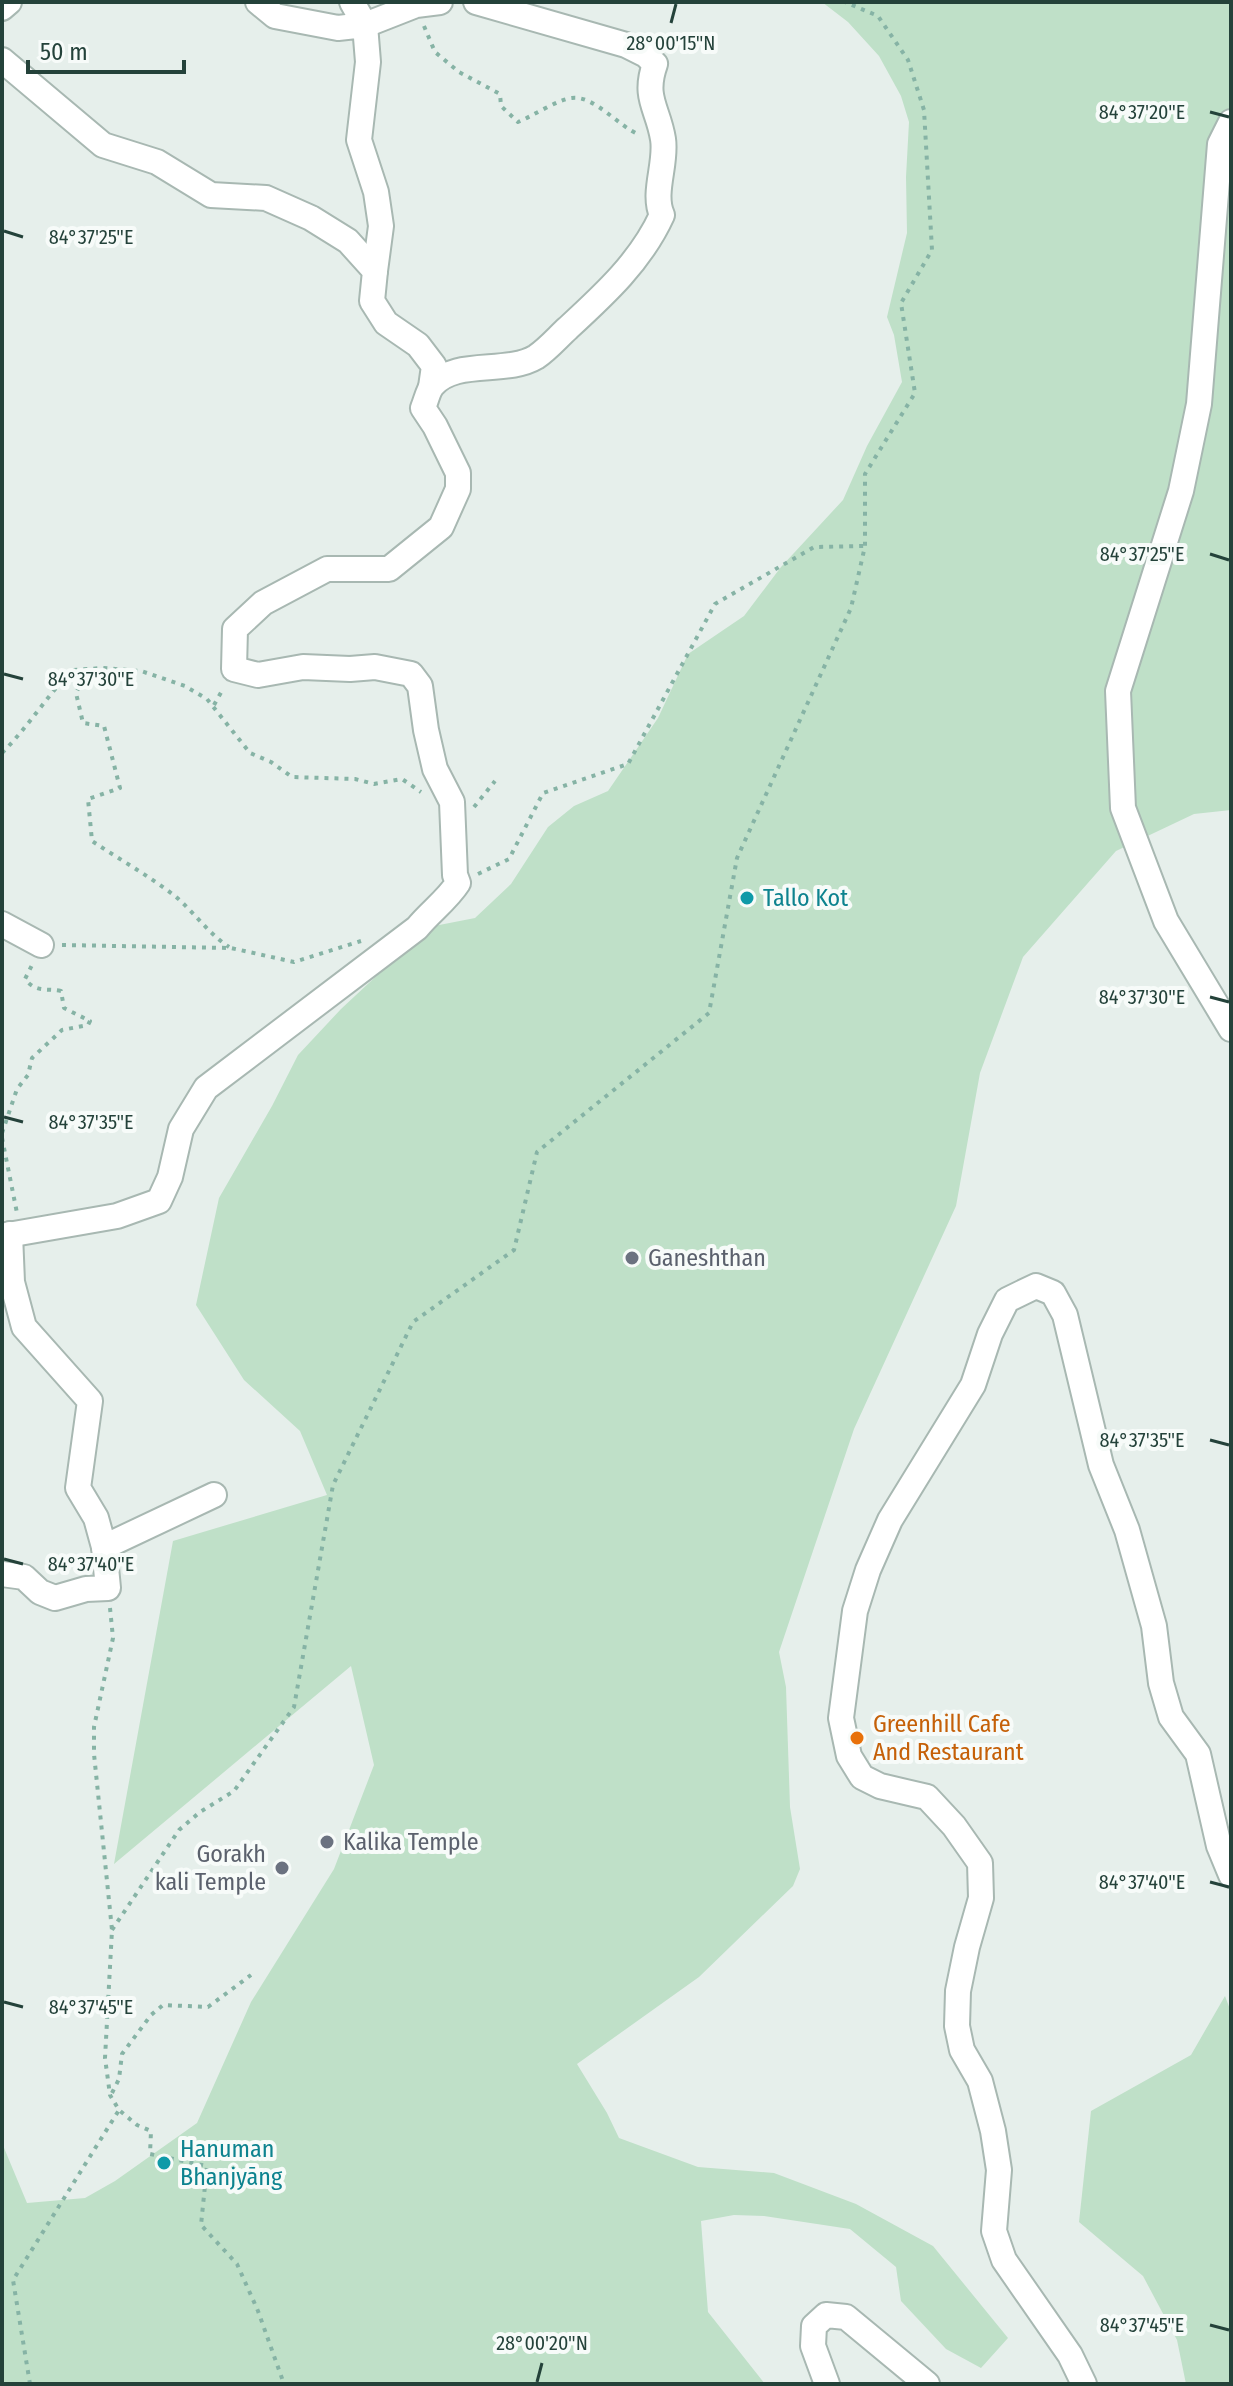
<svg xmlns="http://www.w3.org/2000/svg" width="1233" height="2386" font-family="'Fira Sans Condensed',sans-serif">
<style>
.green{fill:#bfe0c8}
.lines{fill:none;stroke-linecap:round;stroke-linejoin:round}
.minor-casing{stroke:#a8b8b2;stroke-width:28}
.path{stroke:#86b3a5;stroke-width:4;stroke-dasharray:4 6;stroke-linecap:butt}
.minor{stroke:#fff;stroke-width:24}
.ticks{fill:none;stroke:#24423a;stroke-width:3}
.culture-dot{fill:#0f9aa8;stroke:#f7fbf9;stroke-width:3}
.worship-dot{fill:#6b7280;stroke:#f7fbf9;stroke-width:3}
.food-dot{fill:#e8710a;stroke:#f7fbf9;stroke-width:3}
.labels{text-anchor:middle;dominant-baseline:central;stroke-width:8;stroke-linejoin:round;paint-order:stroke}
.culture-label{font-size:24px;fill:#0d838f;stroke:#f7fbf9;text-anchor:start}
.worship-label{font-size:24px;fill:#5b616d;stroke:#f7fbf9;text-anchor:start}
.food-label{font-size:24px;fill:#c56008;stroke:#f7fbf9;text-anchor:start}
.ticks-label{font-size:20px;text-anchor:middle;fill:#24423a;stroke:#f7fbf9;stroke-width:8;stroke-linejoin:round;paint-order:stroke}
</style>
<rect width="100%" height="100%" fill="#e6efeb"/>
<!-- green -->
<g class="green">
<polygon points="822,2 1231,2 1231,810 1194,814 1116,851 1023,957 980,1073 956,1206 854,1429 779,1652 786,1687 790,1807 800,1869 793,1886 699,1977 577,2064 607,2113 619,2138 698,2167 774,2173 856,2204 933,2246 1008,2338 981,2368 946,2349 901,2301 896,2267 850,2229 764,2216 734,2215 701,2221 708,2312 765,2384 2,2384 2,2143 27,2203 85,2198 115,2181 197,2123 251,2002 334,1869 374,1765 351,1666 114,1864 173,1541 327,1495 300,1431 244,1380 196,1305 219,1198 272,1106 298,1055 341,1009 429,927 475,918 511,884 548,827 574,806 608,791 658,718 688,654 744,616 781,567 843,500 867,446 902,382 894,335 887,317 907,233 906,177 909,122 901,96 879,56 848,22"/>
<polygon points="1225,1996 1231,2012 1231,2384 1186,2384 1177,2340 1143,2276 1079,2222 1091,2111 1191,2055"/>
</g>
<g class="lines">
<defs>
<g id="minor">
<polyline points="258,2 275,16 338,28 365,25 368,62 359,140 376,192 381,226 375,271"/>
<polyline points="352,2 365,25 416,5 440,2"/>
<polyline points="2,8 9,2"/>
<polyline points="2,60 103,145 157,162 211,195 266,198 311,218 348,241 375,271 372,301 386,323 418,345 434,366 431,387"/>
<polyline points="1231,122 1220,144 1199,404 1181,491 1118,691 1123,808 1166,921 1231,1029"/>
<polyline points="2,924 41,945"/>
<path d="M2 1236 117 1216 159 1201 170 1177 181 1129 206 1088 417 928C430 912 447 900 458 883L455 875 452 802 435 769 426 730 420 686 411 674 375 667 350 669 303 667 258 675 234 669 235 629 263 603 327 569H389L441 527 458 489V473L435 426 423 408C426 401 428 391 432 386 455 358 506 375 536 357 548 349 558 337 568 328 605 294 641 261 662 215 652 193 667 163 663 139 658 108 643 98 655 64L646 55 626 45 476 2"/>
<polyline points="104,1547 214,1495"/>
<polyline points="2,1574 24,1577 40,1592 55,1598 86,1589 108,1588 104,1547 96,1518 78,1488 90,1401 24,1327 12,1282 10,1234"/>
<polyline points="827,2384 813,2346 814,2326 826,2315 846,2317 927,2384"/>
<polyline points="1084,2384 1070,2355 1004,2260 994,2231 999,2170 993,2131 980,2081 962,2050 957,2026 958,1991 967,1947 981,1898 980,1863 954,1826 927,1797 880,1786 862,1777 849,1756 841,1718 855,1611 868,1570 890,1520 973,1385 990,1334 1007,1300 1036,1286 1053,1293 1065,1315 1101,1465 1127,1530 1154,1626 1161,1683 1171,1717 1198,1754 1219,1846 1231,1875"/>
</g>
</defs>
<!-- minor casing -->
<use href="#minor" class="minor-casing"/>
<!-- path -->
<g class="path">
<path d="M424 26 435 52 459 72 500 94 501 106 518 122C533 116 558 99 572 98 594 95 619 127 640 135"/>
<path d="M88 669 76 693 83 723 104 726 120 788 88 799 92 841C119 859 149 876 175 896 194 912 208 933 229 947"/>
<polyline points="214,705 223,689"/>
<path d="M2 753C28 727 47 696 72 670L103 668 141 671 185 686 207 699 250 753 271 762 292 777 355 779 374 784 402 779 421 792"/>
<polyline points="474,807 495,781"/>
<polyline points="478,874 509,859 543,793 628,764 715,604 814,547 865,546"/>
<polyline points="62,945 231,948 294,962 361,941"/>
<path d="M2 1133 17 1089 28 1075 32 1058 62 1030 88 1025 90 1021 64 1008 61 991C46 988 36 993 25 979L33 963"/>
<polyline points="2,1138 17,1213"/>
<polyline points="110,1608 113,1638 94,1727 94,1754 112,1930 105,2058 110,2095 119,2110 137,2125 151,2131 150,2154 207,2166 201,2225 237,2264 258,2311 284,2384"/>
<polyline points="112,1930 179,1830 200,1812 234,1791 294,1707 333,1485 413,1322 514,1250 537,1152 709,1013 737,858 851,608 865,546 865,474 915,393 901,303 932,250 924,110 908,60 878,16 845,2"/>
<polyline points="112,2093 119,2079 122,2054 151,2015 163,2005 208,2007 251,1975"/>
<polyline points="30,2384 13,2280 119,2110"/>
</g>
<!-- minor -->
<use href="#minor" class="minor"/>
</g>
<!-- ticks -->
<path class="ticks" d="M671 23 676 4M1210 112 1229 117M4 231 23 237M1210 554 1229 560M4 674 23 679M1210 997 1229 1002M4 1117 23 1122M1210 1440 1229 1445M4 1559 23 1564M1210 1882 1229 1887M4 2002 23 2007M1210 2325 1229 2330M537 2382 542 2363"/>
<!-- markers -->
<g class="culture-dot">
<circle cx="747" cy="898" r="8"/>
<circle cx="164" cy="2163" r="8"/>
</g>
<g class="worship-dot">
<circle cx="632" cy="1258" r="8"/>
<circle cx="327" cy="1842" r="8"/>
<circle cx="282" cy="1868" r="8"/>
</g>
<circle class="food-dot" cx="857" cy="1738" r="8"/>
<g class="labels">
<!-- culture labels -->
<g class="culture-label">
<text x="763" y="898">Tallo Kot</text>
<text x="180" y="2149">Hanuman<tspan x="180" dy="28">Bhanjyāng</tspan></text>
</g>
<!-- worship labels -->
<g class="worship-label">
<text x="648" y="1258">Ganeshthan</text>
<text x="343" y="1842">Kalika Temple</text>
<text x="266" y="1854" text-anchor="end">Gorakh<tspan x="266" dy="28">kali Temple</tspan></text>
</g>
<!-- food labels -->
<g class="food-label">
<text x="873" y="1724">Greenhill Cafe<tspan x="873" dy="28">And Restaurant</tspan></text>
</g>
</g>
<g class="ticks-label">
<text x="671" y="50">28°00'15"N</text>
<text x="1142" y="119">84°37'20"E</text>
<text x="91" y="244">84°37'25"E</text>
<text x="1142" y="561">84°37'25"E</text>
<text x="91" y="686">84°37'30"E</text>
<text x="1142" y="1004">84°37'30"E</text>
<text x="91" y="1129">84°37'35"E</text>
<text x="1142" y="1447">84°37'35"E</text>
<text x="91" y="1571">84°37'40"E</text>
<text x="1142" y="1889">84°37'40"E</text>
<text x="91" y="2014">84°37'45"E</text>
<text x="1142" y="2332">84°37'45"E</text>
<text x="542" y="2350">28°00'20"N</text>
</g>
<!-- border -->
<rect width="1233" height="2386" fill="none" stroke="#24423a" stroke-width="8"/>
<!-- scale -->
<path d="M28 60v12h156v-12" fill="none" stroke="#24423a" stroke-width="4"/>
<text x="40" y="60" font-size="24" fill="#24423a" stroke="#f7fbf9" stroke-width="6" paint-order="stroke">50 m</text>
</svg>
